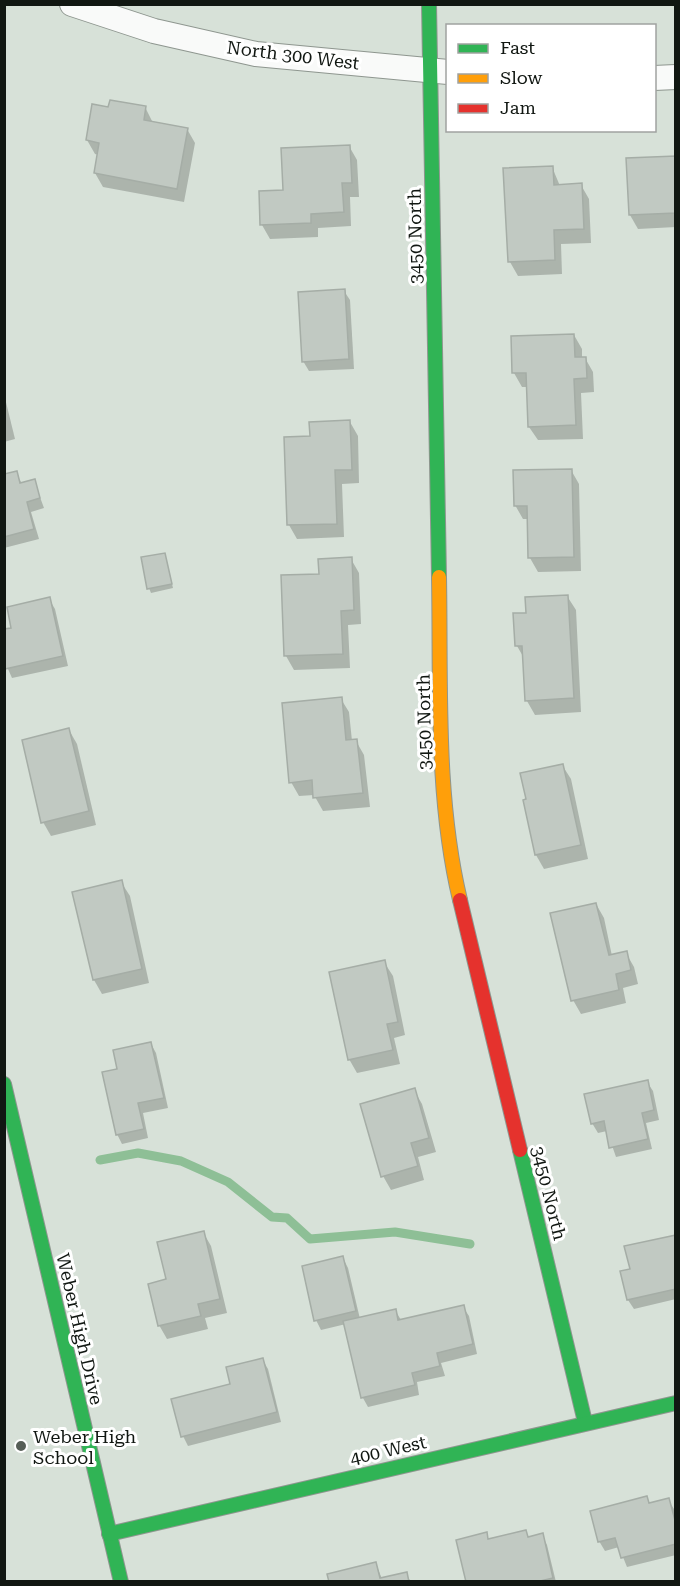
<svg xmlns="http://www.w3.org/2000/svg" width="680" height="1586" font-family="'Roboto Serif',serif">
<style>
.shadow{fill:#0003}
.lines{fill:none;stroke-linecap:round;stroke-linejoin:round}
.stream{stroke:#8ebf96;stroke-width:9}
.building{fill:#c1c9c2;stroke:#a5ada6;stroke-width:1.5}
.street-casing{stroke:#8e968f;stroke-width:26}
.fast-casing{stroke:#8e968f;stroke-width:16}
.slow-casing{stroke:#8e968f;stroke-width:16}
.jam-casing{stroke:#8e968f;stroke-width:16}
.street{stroke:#f9faf9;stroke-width:24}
.fast{stroke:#30b455;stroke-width:14}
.slow{stroke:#ff9f0a;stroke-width:14}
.jam{stroke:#e5322d;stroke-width:14}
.poi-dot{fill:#565e57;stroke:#fff;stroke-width:2}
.labels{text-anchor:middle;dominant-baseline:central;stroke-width:6;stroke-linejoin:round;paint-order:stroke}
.street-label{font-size:18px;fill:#111712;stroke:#fff}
.poi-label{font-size:18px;fill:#111712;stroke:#fff;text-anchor:start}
</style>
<rect width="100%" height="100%" fill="#d7e1d8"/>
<!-- shadow -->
<g class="shadow">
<polygon points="145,107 153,123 187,129 195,143 184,202 103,187 95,173 99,155 95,154 87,140 109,108"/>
<polygon points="349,146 357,160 359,197 350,197 351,226 318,228 318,237 270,239 262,225 260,192 284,191"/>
<polygon points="676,157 676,227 638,229 630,215"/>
<polygon points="552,167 560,186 581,185 589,199 591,243 561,244 562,274 518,276 510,262"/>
<polygon points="344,291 350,300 354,369 309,371 303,361"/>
<polygon points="574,335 582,349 582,358 585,358 593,372 594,392 581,393 583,439 538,440 529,427 528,387 522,387 514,373 512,337"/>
<polygon points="4,394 15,439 4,442"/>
<polygon points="350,422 358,436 359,483 342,484 344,537 297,539 289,525 286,438 311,437"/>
<polygon points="571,470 579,484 581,571 538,572 530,558 528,519 523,519 515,505"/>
<polygon points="16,473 22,484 34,481 44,508 31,512 39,539 4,548 4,476"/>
<polygon points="165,554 173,588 151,593 149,588"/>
<polygon points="351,559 359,573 361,624 348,625 350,668 294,670 286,656 320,575"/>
<polygon points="567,596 576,610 581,712 535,715 527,701 524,658 517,646 528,614"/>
<polygon points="49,599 55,609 68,666 12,678 4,660 4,631 12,629"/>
<polygon points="341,699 349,712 352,741 356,741 364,755 370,807 323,811 314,795 299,796 291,782"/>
<polygon points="69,730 77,744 96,825 51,836 43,822"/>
<polygon points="562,765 571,779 588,859 544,869 536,855"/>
<polygon points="121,882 130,896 149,983 102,994 94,980"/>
<polygon points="596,904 604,918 612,956 626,953 634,967 638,984 623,988 626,1003 581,1014 573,1000"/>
<polygon points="384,962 393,976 405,1035 394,1038 400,1064 357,1073 349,1059"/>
<polygon points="151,1044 156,1053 168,1108 143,1113 148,1138 122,1144 117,1134 119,1070"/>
<polygon points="647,1082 653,1091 659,1120 646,1123 652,1149 616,1157 607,1131 598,1133 592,1123"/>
<polygon points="414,1090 422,1104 436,1152 418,1157 424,1180 391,1190 383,1176"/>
<polygon points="203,1232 211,1246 227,1313 205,1318 208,1329 167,1339 159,1325"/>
<polygon points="676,1236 676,1299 634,1309 628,1300 631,1270"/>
<polygon points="343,1258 348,1268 360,1319 395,1310 401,1320 463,1307 469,1316 477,1354 441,1363 445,1376 417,1382 419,1395 368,1407 363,1398 346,1324 321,1330 316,1320"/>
<polygon points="262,1359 268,1369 281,1422 188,1446 183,1436"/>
<polygon points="647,1498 650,1505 668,1500 674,1509 676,1555 627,1567 619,1547 605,1551 599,1541"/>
<polygon points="526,1532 529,1538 542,1535 547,1545 556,1582 467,1582 486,1534 489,1540"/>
<polygon points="376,1564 382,1579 406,1574 411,1582 331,1582"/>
</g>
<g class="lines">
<!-- stream -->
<polyline class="stream" points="100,1160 138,1153 181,1161 228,1182 272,1217 287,1218 310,1239 395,1232 470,1244"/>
</g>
<!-- building -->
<g class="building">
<polygon points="110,100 146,106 144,120 188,128 177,189 94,173 99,143 86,140 92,104 108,107"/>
<polygon points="350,145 352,183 342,183 344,212 311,214 311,223 260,225 259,191 283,190 281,148"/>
<polygon points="676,156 676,213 629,215 626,158"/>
<polygon points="553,166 554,185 582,183 584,229 554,230 555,260 508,262 503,168"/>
<polygon points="345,289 349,359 302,362 298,292"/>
<polygon points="574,334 575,357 586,357 587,378 574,379 576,425 528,427 526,373 512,373 511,336"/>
<polygon points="350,420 352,470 335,470 337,524 287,525 284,437 310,436 309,422"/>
<polygon points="572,469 574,557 528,558 527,506 514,506 513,470"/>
<polygon points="17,471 20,483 35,479 40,498 27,502 34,529 4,537 4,474"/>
<polygon points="165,553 172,584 147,589 141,557"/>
<polygon points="352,557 354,610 341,611 343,654 284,656 281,575 319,574 318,559"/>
<polygon points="568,595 574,698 525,701 522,646 515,646 513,613 526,613 525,597"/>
<polygon points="50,597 63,656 5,669 4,629 11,628 7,607"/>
<polygon points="342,697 346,740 357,739 363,793 313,798 312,780 289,783 282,703"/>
<polygon points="69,728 89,811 41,823 22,740"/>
<polygon points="563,764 581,845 535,855 523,800 526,799 520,773"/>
<polygon points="122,880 142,969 93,980 72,892"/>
<polygon points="596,903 609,955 627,951 631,970 616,974 619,990 571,1001 550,913"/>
<polygon points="385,960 398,1022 387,1024 393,1050 348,1060 329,972"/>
<polygon points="151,1042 164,1098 138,1103 144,1129 116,1135 102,1072 117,1069 113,1050"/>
<polygon points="648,1080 654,1110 642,1113 648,1139 609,1148 604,1121 591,1124 584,1094"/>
<polygon points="415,1088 429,1138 411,1143 418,1166 381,1177 360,1104"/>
<polygon points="204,1231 220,1299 198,1304 201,1316 158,1326 148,1284 166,1279 157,1242"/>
<polygon points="676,1235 676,1289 627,1300 620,1271 630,1269 624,1246"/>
<polygon points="343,1256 356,1311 314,1321 302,1266"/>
<polygon points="464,1305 473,1344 437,1353 440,1366 412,1373 415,1385 361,1398 343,1321 396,1309 398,1320"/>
<polygon points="263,1358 277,1412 181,1437 171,1399 230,1384 226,1367"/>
<polygon points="647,1496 649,1503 669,1498 676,1524 676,1544 621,1558 615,1538 598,1542 590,1511"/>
<polygon points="526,1530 528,1537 543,1533 553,1578 536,1582 466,1582 456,1540 487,1532 488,1539"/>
<polygon points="376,1562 380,1578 407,1572 409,1582 329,1582 327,1574"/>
</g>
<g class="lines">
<defs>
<g id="street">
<polyline points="72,4 154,31 256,54 448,72"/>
<polyline points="654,78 676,77"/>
</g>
<g id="fast">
<polyline points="429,4 439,577"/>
<polyline points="4,1084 121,1582"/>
<polyline points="520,1150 585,1422"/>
<polyline points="109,1534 676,1403"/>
</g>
<path id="slow" d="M439 577C441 684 435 795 460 900"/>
<polyline id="jam" points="460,900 520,1150"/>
</defs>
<!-- street casing -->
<use href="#street" class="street-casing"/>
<!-- fast casing -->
<use href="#fast" class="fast-casing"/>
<!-- slow casing -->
<use href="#slow" class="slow-casing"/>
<!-- jam casing -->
<use href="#jam" class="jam-casing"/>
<!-- street -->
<use href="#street" class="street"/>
<!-- fast -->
<use href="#fast" class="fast"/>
<!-- slow -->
<use href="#slow" class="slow"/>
<!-- jam -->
<use href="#jam" class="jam"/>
</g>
<!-- markers -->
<circle class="poi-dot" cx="21" cy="1446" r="6"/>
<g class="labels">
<!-- street labels -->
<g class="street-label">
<text transform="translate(293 55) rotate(7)">North 300 West</text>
<text transform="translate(415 236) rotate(-91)">3450 North</text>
<text transform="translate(424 722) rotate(-91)">3450 North</text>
<text transform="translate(549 1193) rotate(76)">3450 North</text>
<text transform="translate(80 1329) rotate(77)">Weber High Drive</text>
<text transform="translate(388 1450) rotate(-13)">400 West</text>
</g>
<!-- poi labels -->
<g class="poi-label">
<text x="33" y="1436">Weber High<tspan x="33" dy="21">School</tspan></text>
</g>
</g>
<!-- border -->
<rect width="680" height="1586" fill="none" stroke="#111712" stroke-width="12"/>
<!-- legend -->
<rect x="446" y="24" width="210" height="108" fill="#ffffff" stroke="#a0a2a0" stroke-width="1.5"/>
<rect x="458" y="44" width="30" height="9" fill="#30b455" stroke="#a0a2a0" stroke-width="1.5"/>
<text x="500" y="54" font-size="18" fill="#111712">Fast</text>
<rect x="458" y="74" width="30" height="9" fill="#ff9f0a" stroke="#a0a2a0" stroke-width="1.5"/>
<text x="500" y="84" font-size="18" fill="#111712">Slow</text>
<rect x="458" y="104" width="30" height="9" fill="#e5322d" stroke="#a0a2a0" stroke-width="1.5"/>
<text x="500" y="114" font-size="18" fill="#111712">Jam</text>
</svg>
